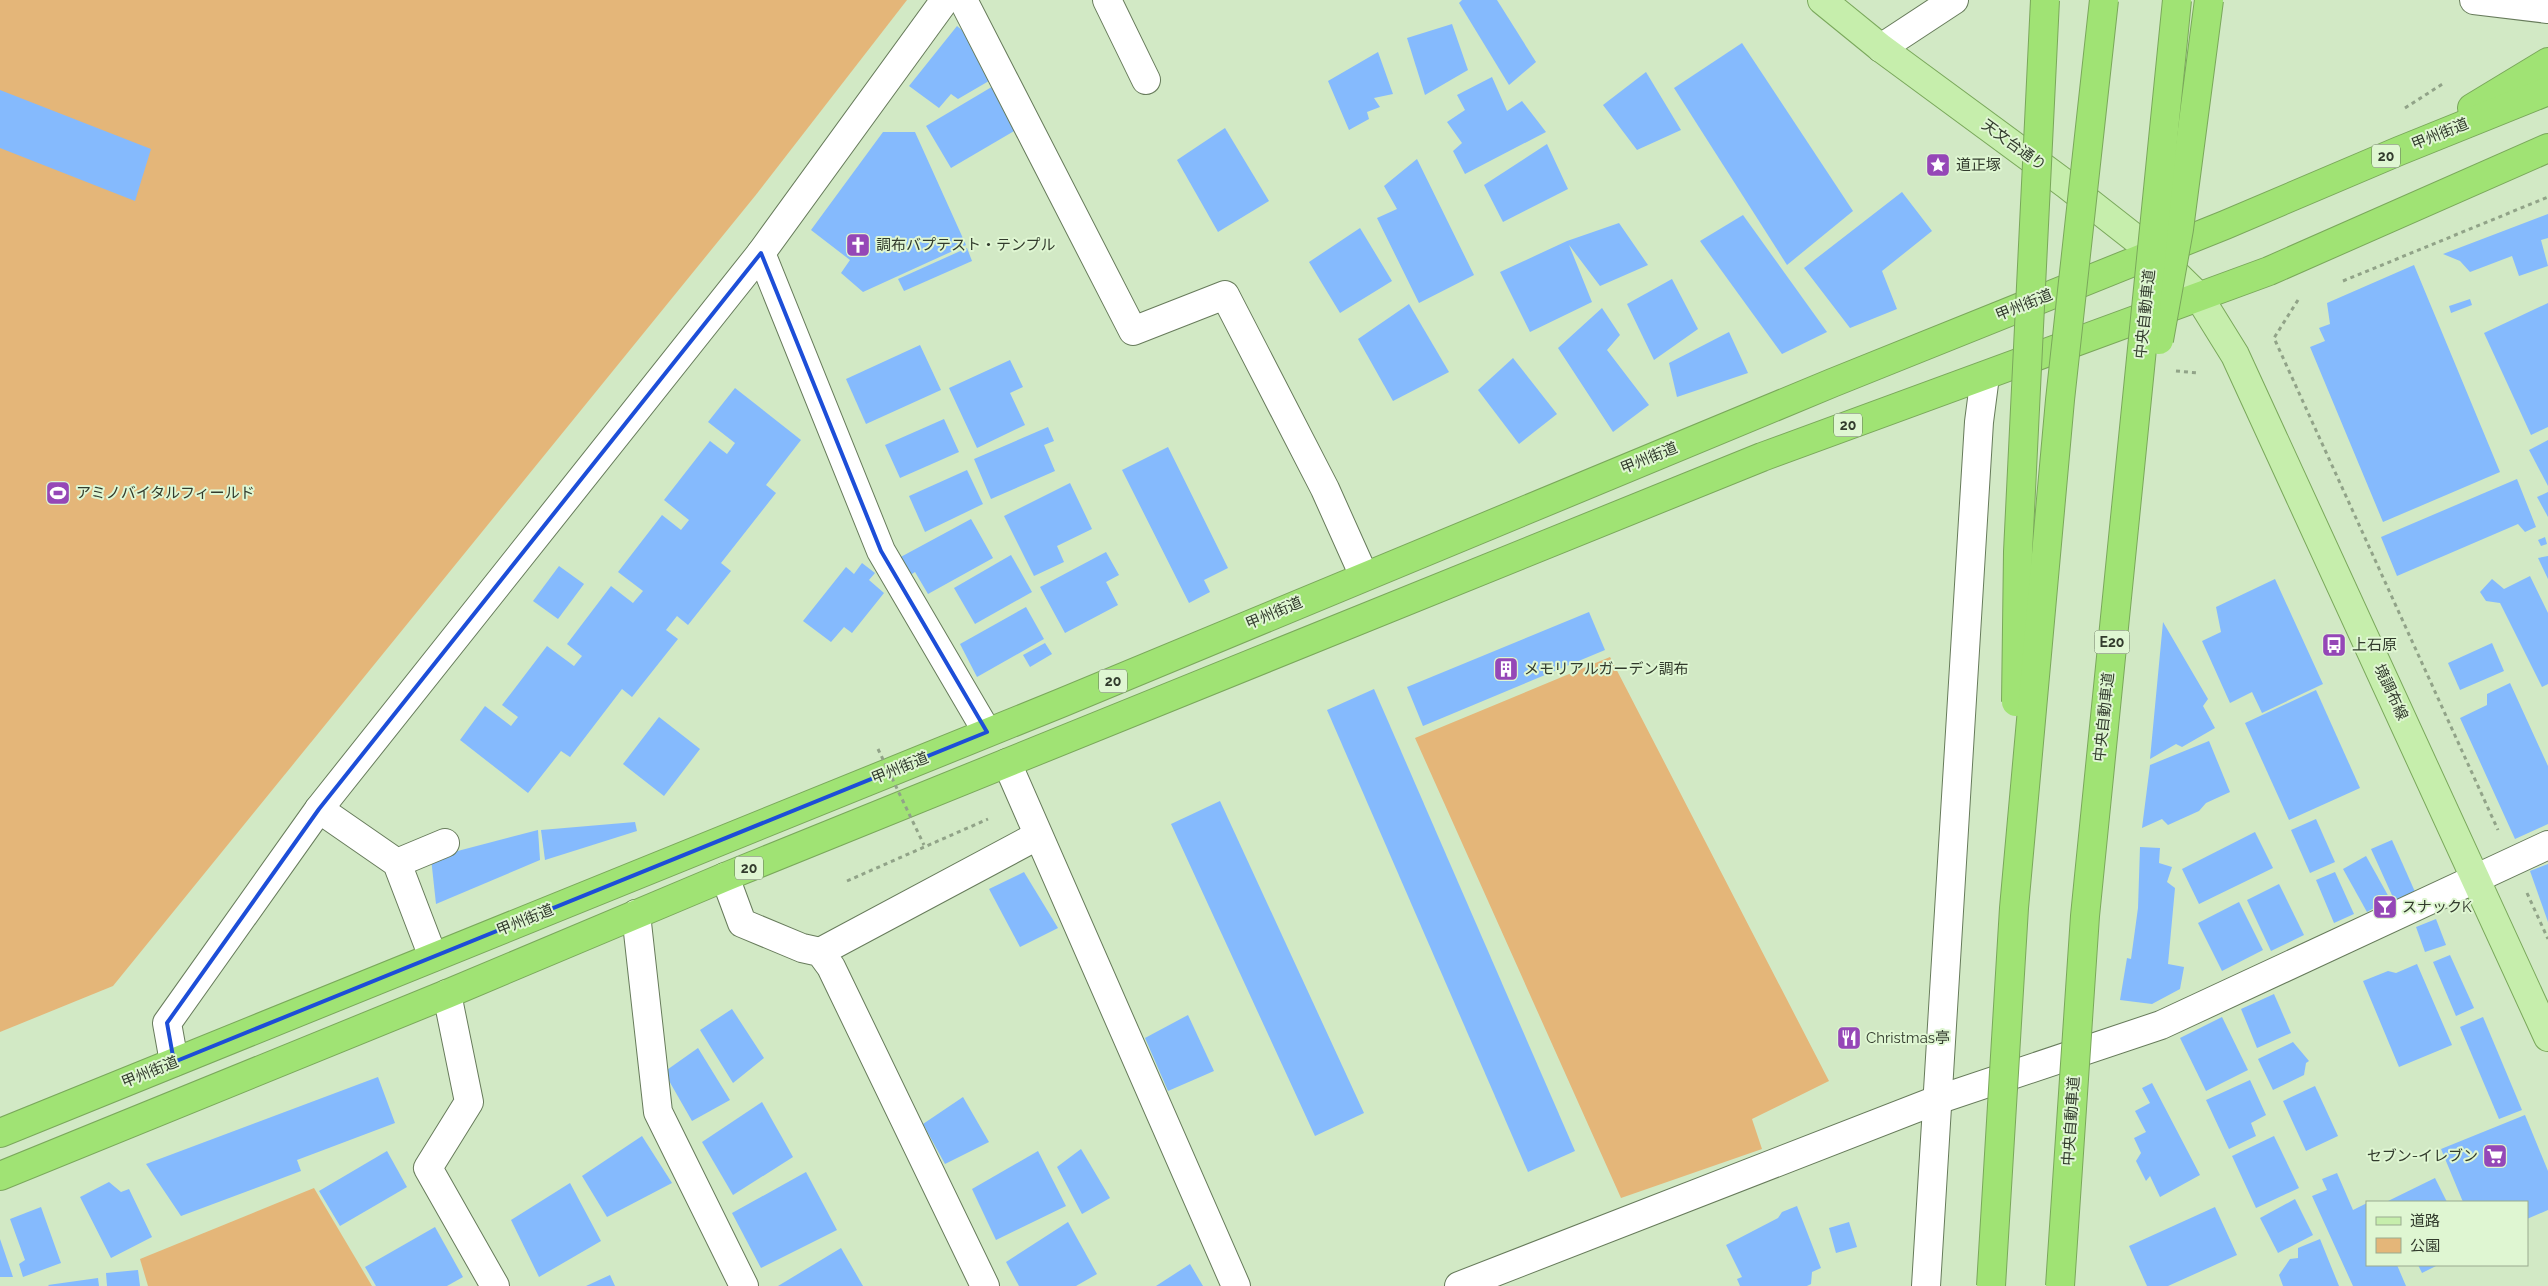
<svg xmlns="http://www.w3.org/2000/svg" width="2548" height="1286" font-family="Raleway,'Noto Sans JP',sans-serif">
<style>
.green{fill:#e4b679}
.building{fill:#85bafd}
.lines{fill:none;stroke-linecap:round;stroke-linejoin:round}
.minor-casing{stroke:#677b5b;stroke-width:30}
.major-casing{stroke:#7aa85b;stroke-width:30}
.highway-casing{stroke:#7aa85b;stroke-width:30}
.path{stroke:#91a388;stroke-width:3;stroke-dasharray:4 4;stroke-linecap:butt}
.minor{stroke:#fff;stroke-width:28}
.major{stroke:#c6eeac;stroke-width:28}
.highway{stroke:#a0e374;stroke-width:28}
.highway-bridge-casing{stroke:#7aa85b;stroke-width:30;stroke-linecap:butt}
.path-bridge{stroke:#91a388;stroke-width:3;stroke-dasharray:4 4;stroke-linecap:butt}
.highway-bridge{stroke:#a0e374;stroke-width:28}
.marked{fill:none;stroke:#1d4ed8;stroke-width:4;stroke-linejoin:round}
.labels{text-anchor:middle;dominant-baseline:central;stroke-width:4;stroke-linejoin:round;paint-order:stroke}
.shield{fill:#dff6d2;stroke:#66735e;stroke-width:1}
.shield-label{font-size:14px;font-weight:bold;fill:#323b2d}
.street-label{font-size:15px;fill:#323b2d;stroke:#dff6d2}
.poi-label{font-size:15px;fill:#323b2d;stroke:#dff6d2;text-anchor:start}
</style>
<rect width="100%" height="100%" fill="#d2e9c5"/>
<!-- green -->
<g class="green">
<polygon points="0,0 907,0 755,196 113,986 0,1032"/>
<polygon points="1610,657 1829,1081 1752,1119 1762,1149 1621,1198 1415,738"/>
<polygon points="314,1188 372,1286 148,1286 140,1259"/>
</g>
<!-- building -->
<g class="building">
<polygon points="1462,0 1497,0 1536,62 1509,85 1459,3"/>
<polygon points="1452,24 1468,70 1425,95 1407,38"/>
<polygon points="957,26 977,42 994,78 958,99 951,94 939,108 909,86"/>
<polygon points="1742,43 1853,211 1787,265 1674,88"/>
<polygon points="1378,52 1393,94 1374,98 1380,107 1367,112 1369,119 1349,130 1328,81"/>
<polygon points="1646,72 1681,130 1637,150 1603,105"/>
<polygon points="1492,77 1507,111 1522,101 1546,132 1465,174 1453,151 1462,143 1447,122 1465,110 1457,95"/>
<polygon points="995,85 1021,127 951,168 926,126"/>
<polygon points="0,90 151,149 135,201 0,148"/>
<polygon points="1225,128 1269,201 1218,232 1177,160"/>
<polygon points="883,132 915,132 966,245 863,292 841,273 850,260 811,230"/>
<polygon points="1547,144 1568,189 1503,222 1484,185"/>
<polygon points="1417,159 1474,275 1419,303 1377,218 1397,209 1384,186"/>
<polygon points="1902,192 1932,231 1882,271 1897,309 1850,328 1804,268"/>
<polygon points="2548,214 2548,238 2541,240 2548,266 2519,276 2512,256 2470,272 2460,261 2443,254"/>
<polygon points="1743,215 1827,332 1782,354 1700,241"/>
<polygon points="1619,223 1648,265 1600,286 1569,245 1592,302 1530,332 1500,272 1567,241"/>
<polygon points="1360,228 1392,281 1340,313 1309,262"/>
<polygon points="967,248 972,261 904,291 898,279"/>
<polygon points="2414,265 2500,472 2383,522 2310,347 2325,341 2319,328 2330,324 2327,303"/>
<polygon points="1672,279 1698,329 1654,360 1627,304"/>
<polygon points="2470,299 2472,305 2451,313 2449,306"/>
<polygon points="2548,303 2548,427 2531,435 2484,333"/>
<polygon points="1409,304 1449,372 1393,401 1358,339"/>
<polygon points="1602,308 1620,335 1607,350 1649,405 1613,432 1558,348"/>
<polygon points="1729,332 1748,373 1677,397 1669,363"/>
<polygon points="920,345 941,390 866,424 846,379"/>
<polygon points="1513,358 1557,414 1519,444 1478,390"/>
<polygon points="1010,360 1023,387 1010,393 1025,425 977,448 949,388"/>
<polygon points="735,388 801,440 766,485 776,493 721,563 731,571 688,625 677,616 666,630 678,639 632,697 622,689 570,757 561,751 528,793 460,740 485,706 511,726 518,717 502,705 547,646 574,666 582,656 567,644 611,586 633,603 643,591 618,572 662,515 681,530 689,520 664,500 710,441 727,454 735,443 708,422"/>
<polygon points="944,419 959,452 900,478 885,445"/>
<polygon points="1048,427 1054,441 1044,445 1055,471 991,499 974,459"/>
<polygon points="2548,440 2548,486 2529,450"/>
<polygon points="1168,447 1228,568 1204,580 1210,592 1189,603 1122,470"/>
<polygon points="967,470 983,504 925,532 909,496"/>
<polygon points="2517,479 2536,527 2525,532 2518,524 2397,576 2381,537"/>
<polygon points="1070,483 1092,529 1057,546 1064,562 1034,576 1004,516"/>
<polygon points="2548,492 2548,517 2537,497"/>
<polygon points="971,519 993,558 928,594 915,572 907,577 897,559"/>
<polygon points="2545,537 2547,544 2541,546 2538,540"/>
<polygon points="1106,552 1119,575 1106,582 1118,605 1065,633 1040,587"/>
<polygon points="1011,555 1032,592 975,624 954,588"/>
<polygon points="2548,556 2548,579 2538,558"/>
<polygon points="862,563 875,573 869,580 884,593 852,633 844,627 831,642 803,621 846,567 854,574"/>
<polygon points="559,566 584,584 558,619 533,601"/>
<polygon points="2530,576 2548,613 2548,684 2542,687 2500,603 2486,601 2480,592 2492,579 2504,589"/>
<polygon points="2275,579 2323,684 2262,713 2252,692 2230,703 2202,641 2221,632 2216,607"/>
<polygon points="1026,607 1044,639 977,677 960,644"/>
<polygon points="1589,612 1605,650 1423,726 1407,687"/>
<polygon points="2163,622 2208,699 2203,706 2215,728 2182,747 2176,744 2150,759"/>
<polygon points="1045,643 1052,654 1030,667 1023,655"/>
<polygon points="2492,643 2504,671 2460,690 2448,663"/>
<polygon points="2510,683 2548,766 2548,824 2515,839 2460,718 2487,705 2487,694"/>
<polygon points="1374,689 1575,1151 1528,1172 1327,710"/>
<polygon points="2316,690 2360,788 2289,820 2245,723"/>
<polygon points="659,717 700,749 664,796 623,764"/>
<polygon points="2209,741 2230,792 2206,803 2199,811 2168,825 2162,819 2142,828 2150,765"/>
<polygon points="1220,801 1364,1113 1315,1136 1171,824"/>
<polygon points="2316,819 2335,862 2310,873 2291,830"/>
<polygon points="635,822 637,831 545,860 541,830"/>
<polygon points="538,830 540,860 436,904 431,858"/>
<polygon points="2255,832 2273,868 2199,904 2182,869"/>
<polygon points="2392,840 2416,894 2396,904 2371,849"/>
<polygon points="2140,847 2160,848 2159,863 2172,867 2167,882 2175,888 2168,964 2184,967 2180,989 2152,1004 2120,1000 2127,958 2131,959 2138,908"/>
<polygon points="2366,856 2390,899 2367,912 2343,869"/>
<polygon points="2548,864 2548,922 2530,871"/>
<polygon points="1024,872 1058,928 1020,947 989,889"/>
<polygon points="2335,872 2354,914 2334,923 2316,880"/>
<polygon points="2279,884 2304,935 2271,951 2247,900"/>
<polygon points="2239,902 2263,950 2222,971 2198,923"/>
<polygon points="2436,919 2446,945 2425,952 2416,927"/>
<polygon points="2450,955 2474,1008 2456,1016 2433,962"/>
<polygon points="2417,964 2452,1045 2399,1067 2363,981 2388,971 2396,973"/>
<polygon points="2274,994 2291,1033 2257,1048 2241,1009"/>
<polygon points="732,1009 764,1058 733,1083 700,1030"/>
<polygon points="1188,1015 1214,1071 1168,1091 1145,1038"/>
<polygon points="2222,1017 2248,1070 2206,1091 2180,1038"/>
<polygon points="2483,1017 2522,1110 2499,1119 2460,1027"/>
<polygon points="2293,1042 2309,1061 2306,1063 2304,1075 2273,1090 2258,1059"/>
<polygon points="698,1048 730,1100 692,1121 664,1072"/>
<polygon points="378,1077 395,1123 297,1160 301,1171 181,1216 146,1164"/>
<polygon points="2250,1080 2266,1115 2251,1123 2256,1136 2229,1149 2206,1100"/>
<polygon points="2152,1083 2200,1175 2160,1197 2150,1176 2146,1181 2136,1161 2141,1153 2134,1138 2146,1132 2135,1111 2150,1103 2142,1088"/>
<polygon points="2315,1086 2338,1136 2306,1151 2283,1101"/>
<polygon points="963,1097 989,1142 945,1164 923,1124"/>
<polygon points="762,1102 793,1157 733,1195 702,1142"/>
<polygon points="2525,1115 2548,1171 2548,1210 2527,1219 2527,1202 2463,1202 2441,1149"/>
<polygon points="642,1136 672,1183 607,1217 582,1176"/>
<polygon points="2274,1136 2299,1188 2256,1208 2232,1156"/>
<polygon points="1081,1149 1110,1198 1082,1214 1057,1167"/>
<polygon points="387,1151 407,1187 340,1226 319,1191"/>
<polygon points="1038,1151 1066,1206 996,1240 972,1189"/>
<polygon points="806,1172 837,1230 761,1268 732,1213"/>
<polygon points="2337,1173 2353,1210 2367,1203 2367,1265 2397,1265 2406,1286 2353,1286 2312,1196 2327,1190 2322,1179"/>
<polygon points="2435,1178 2447,1202 2386,1202"/>
<polygon points="109,1182 121,1192 129,1189 152,1237 111,1258 80,1197"/>
<polygon points="570,1183 601,1241 539,1277 511,1220"/>
<polygon points="2295,1199 2313,1235 2278,1253 2260,1218"/>
<polygon points="1797,1206 1821,1268 1812,1272 1811,1284 1807,1286 1740,1286 1737,1279 1742,1277 1726,1245 1778,1218 1782,1212"/>
<polygon points="41,1207 61,1263 23,1277 19,1264 25,1260 10,1219"/>
<polygon points="2215,1207 2237,1255 2168,1286 2147,1286 2129,1246"/>
<polygon points="1068,1222 1097,1274 1076,1286 1019,1286 1006,1262"/>
<polygon points="1849,1222 1857,1247 1836,1253 1829,1228"/>
<polygon points="435,1227 463,1277 447,1286 376,1286 365,1267"/>
<polygon points="0,1239 13,1277 0,1277"/>
<polygon points="2320,1239 2339,1286 2283,1286 2279,1275 2290,1259 2298,1258 2298,1248"/>
<polygon points="841,1248 863,1286 778,1286"/>
<polygon points="1190,1264 1203,1286 1156,1286"/>
<polygon points="2418,1265 2438,1265 2422,1273"/>
<polygon points="138,1270 140,1286 107,1286 106,1273"/>
<polygon points="610,1275 615,1286 586,1286"/>
<polygon points="98,1278 99,1286 49,1286 48,1285"/>
</g>
<g class="lines">
<defs>
<g id="minor">
<polyline points="963,0 1133,331 1225,295 1325,489 1364,576"/>
<polyline points="1107,0 1146,80"/>
<polyline points="2474,0 2548,9"/>
<polyline points="1881,48 1954,0"/>
<polyline points="761,253 881,551 987,732"/>
<polyline points="1007,763 1236,1286"/>
<polyline points="319,809 397,863 433,957"/>
<polyline points="397,863 445,843"/>
<polyline points="725,877 742,923 802,948 820,952 831,967 985,1286"/>
<polyline points="636,914 658,1112 744,1286"/>
<polyline points="820,952 1037,836"/>
<polyline points="447,994 469,1102 428,1168 495,1286"/>
<polyline points="174,1062 167,1023 319,809 761,253 945,0"/>
<polyline points="1459,1286 1937,1100 2161,1025 2548,845"/>
<polyline points="1926,1286 1979,422 1985,376"/>
</g>
<polyline id="major" points="1822,0 1881,48 2067,185 2155,254 2199,297 2235,355 2548,1037"/>
<g id="highway">
<polyline points="2472,108 2548,62"/>
<polyline points="0,1133 1061,703 1832,383 2225,225 2399,151 2548,91"/>
<polyline points="0,1176 447,994 725,877 1762,457 2269,271 2548,148"/>
</g>
</defs>
<!-- minor casing -->
<use href="#minor" class="minor-casing"/>
<!-- major casing -->
<use href="#major" class="major-casing"/>
<!-- highway casing -->
<use href="#highway" class="highway-casing"/>
<!-- path -->
<g class="path">
<polyline points="2405,108 2444,83"/>
<polyline points="2343,281 2548,197"/>
<polyline points="2298,300 2274,338 2498,830"/>
<polyline points="2176,371 2198,373"/>
<polyline points="847,881 988,819"/>
<polyline points="2527,893 2548,939"/>
</g>
<!-- minor -->
<use href="#minor" class="minor"/>
<!-- major -->
<use href="#major" class="major"/>
<!-- highway -->
<use href="#highway" class="highway"/>
<defs>
<g id="highway-bridge">
<polyline points="2159,340 2179,229 2209,0"/>
<polyline points="2016,702 2018,552 2045,0"/>
<polyline points="1991,1286 2014,908 2060,400 2104,0"/>
<polyline points="2060,1286 2085,916 2177,0"/>
</g>
</defs>
<!-- highway-bridge casing -->
<use href="#highway-bridge" class="highway-bridge-casing"/>
<!-- path-bridge -->
<polyline class="path-bridge" points="878,749 924,845"/>
<!-- highway-bridge -->
<use href="#highway-bridge" class="highway-bridge"/>
</g>
<!-- marked area -->
<path class="marked" d="M761 253 881 551 987 732 174 1062 167 1023 319 809Z"/>
<!-- icons -->
<defs>
<symbol id="sight-square" viewBox="-11 -11 22 22"><rect x="-9" y="-9" width="18" height="18" rx="4" fill="#9547b7" stroke="#dff6d2"/><path d="M0-6L1.8-2.2L6-1.7L2.9 1.2L3.7 5.4L0 3.3L-3.7 5.4L-2.9 1.2L-6-1.7L-1.8-2.2Z" fill="#fff"/></symbol>
<symbol id="church-square" viewBox="-11 -11 22 22"><rect x="-9" y="-9" width="18" height="18" rx="4" fill="#9547b7" stroke="#dff6d2"/><path d="M-1.2-6h2.4v3.5h3.3v2.4h-3.3V6h-2.4V-.1h-3.3v-2.4h3.3Z" fill="#fff"/></symbol>
<symbol id="stadium-square" viewBox="-11 -11 22 22"><rect x="-9" y="-9" width="18" height="18" rx="4" fill="#9547b7" stroke="#dff6d2"/><path d="M0-5a6.5 5 0 1 0 0 10a6.5 5 0 1 0 0-10ZM-3.5-1.8h7v3.6h-7Z" fill="#fff"/></symbol>
<symbol id="bus-square" viewBox="-11 -11 22 22"><rect x="-9" y="-9" width="18" height="18" rx="4" fill="#9547b7" stroke="#dff6d2"/><path d="M-5-6H5V4H4V6H2V4H-2V6H-4V4H-5ZM-3.5-4V0h7V-4ZM-3.5 1.2v1.5H-2V1.2ZM2 1.2v1.5H3.5V1.2Z" fill="#fff"/></symbol>
<symbol id="building-square" viewBox="-11 -11 22 22"><rect x="-9" y="-9" width="18" height="18" rx="4" fill="#9547b7" stroke="#dff6d2"/><path d="M-4-6H4V6H1V3H-1V6H-4ZM-2.5-4.3h1.7v1.8h-1.7ZM.8-4.3h1.7v1.8H.8ZM-2.5-1h1.7V.8h-1.7ZM.8-1h1.7V.8H.8Z" fill="#fff"/></symbol>
<symbol id="bar-square" viewBox="-11 -11 22 22"><rect x="-9" y="-9" width="18" height="18" rx="4" fill="#9547b7" stroke="#dff6d2"/><path d="M-6-5H6L.8 .8V4.5H3.5V6h-7V4.5H-.8V.8Z" fill="#fff"/></symbol>
<symbol id="restaurant-square" viewBox="-11 -11 22 22"><rect x="-9" y="-9" width="18" height="18" rx="4" fill="#9547b7" stroke="#dff6d2"/><path d="M-5-6h1v4h1v-4h1v4h1v-4h1v5L-1.5 .5V6h-2V.5L-5-1ZM5-6V6H3V1.5H1.5Q1.5-4 5-6Z" fill="#fff"/></symbol>
<symbol id="supermarket-square" viewBox="-11 -11 22 22"><rect x="-9" y="-9" width="18" height="18" rx="4" fill="#9547b7" stroke="#dff6d2"/><path d="M-6-5.5h2.5l.6 2H6L4.5 2H-2.5L-4.4-4H-6ZM-1.5 3.2a1.3 1.3 0 1 0 .1 0ZM3 3.2a1.3 1.3 0 1 0 .1 0Z" fill="#fff"/></symbol>
</defs>
<g fill-rule="evenodd">
<use href="#sight-square" x="1924" y="151" width="28" height="28"/>
<use href="#church-square" x="844" y="231" width="28" height="28"/>
<use href="#stadium-square" x="44" y="479" width="28" height="28"/>
<use href="#bus-square" x="2320" y="631" width="28" height="28"/>
<use href="#building-square" x="1492" y="655" width="28" height="28"/>
<use href="#bar-square" x="2371" y="893" width="28" height="28"/>
<use href="#restaurant-square" x="1835" y="1024" width="28" height="28"/>
<use href="#supermarket-square" x="2481" y="1142" width="28" height="28"/>
</g>
<g class="labels">
<!-- shield labels -->
<g class="shield">
<rect x="2372" y="144.5" width="28" height="23" rx="4"/>
<rect x="1834" y="413.5" width="28" height="23" rx="4"/>
<rect x="2094.5" y="630.5" width="35" height="23" rx="4"/>
<rect x="1099" y="669.5" width="28" height="23" rx="4"/>
<rect x="735" y="856.5" width="28" height="23" rx="4"/>
</g>
<g class="shield-label">
<text x="2386" y="156">20</text>
<text x="1848" y="425">20</text>
<text x="2112" y="642">E20</text>
<text x="1113" y="681">20</text>
<text x="749" y="868">20</text>
</g>
<!-- street labels -->
<g class="street-label">
<text transform="translate(2440 134) rotate(-22)">甲州街道</text>
<text transform="translate(2014 145) rotate(36)">天文台通り</text>
<text transform="translate(2024 305) rotate(-22)">甲州街道</text>
<text transform="translate(2145 314) rotate(-84)">中央自動車道</text>
<text transform="translate(1649 458) rotate(-22)">甲州街道</text>
<text transform="translate(1274 613) rotate(-23)">甲州街道</text>
<text transform="translate(2391 692) rotate(65)">境調布線</text>
<text transform="translate(2104 717) rotate(-84)">中央自動車道</text>
<text transform="translate(900 768) rotate(-22)">甲州街道</text>
<text transform="translate(525 920) rotate(-22)">甲州街道</text>
<text transform="translate(150 1072) rotate(-22)">甲州街道</text>
<text transform="translate(2071 1121) rotate(-86)">中央自動車道</text>
</g>
<!-- poi labels -->
<g class="poi-label">
<text x="1956" y="165">道正塚</text>
<text x="876" y="245">調布バプテスト・テンプル</text>
<text x="76" y="493">アミノバイタルフィールド</text>
<text x="2352" y="645">上石原</text>
<text x="1524" y="669">メモリアルガーデン調布</text>
<text x="2402" y="907">スナックK</text>
<text x="1866" y="1038">Christmas亭</text>
<text x="2478" y="1156" text-anchor="end">セブン-イレブン</text>
</g>
</g>
<!-- legend -->
<rect x="2366" y="1201" width="162" height="65" fill="#dff6d2" stroke="#9aab90"/>
<rect x="2376" y="1217" width="25" height="8" fill="#c6eeac" stroke="#9aab90"/>
<text x="2410" y="1226" font-size="15" fill="#323b2d">道路</text>
<rect x="2376" y="1238" width="25" height="15" fill="#e4b679" stroke="#9aab90"/>
<text x="2410" y="1251" font-size="15" fill="#323b2d">公園</text>
</svg>
